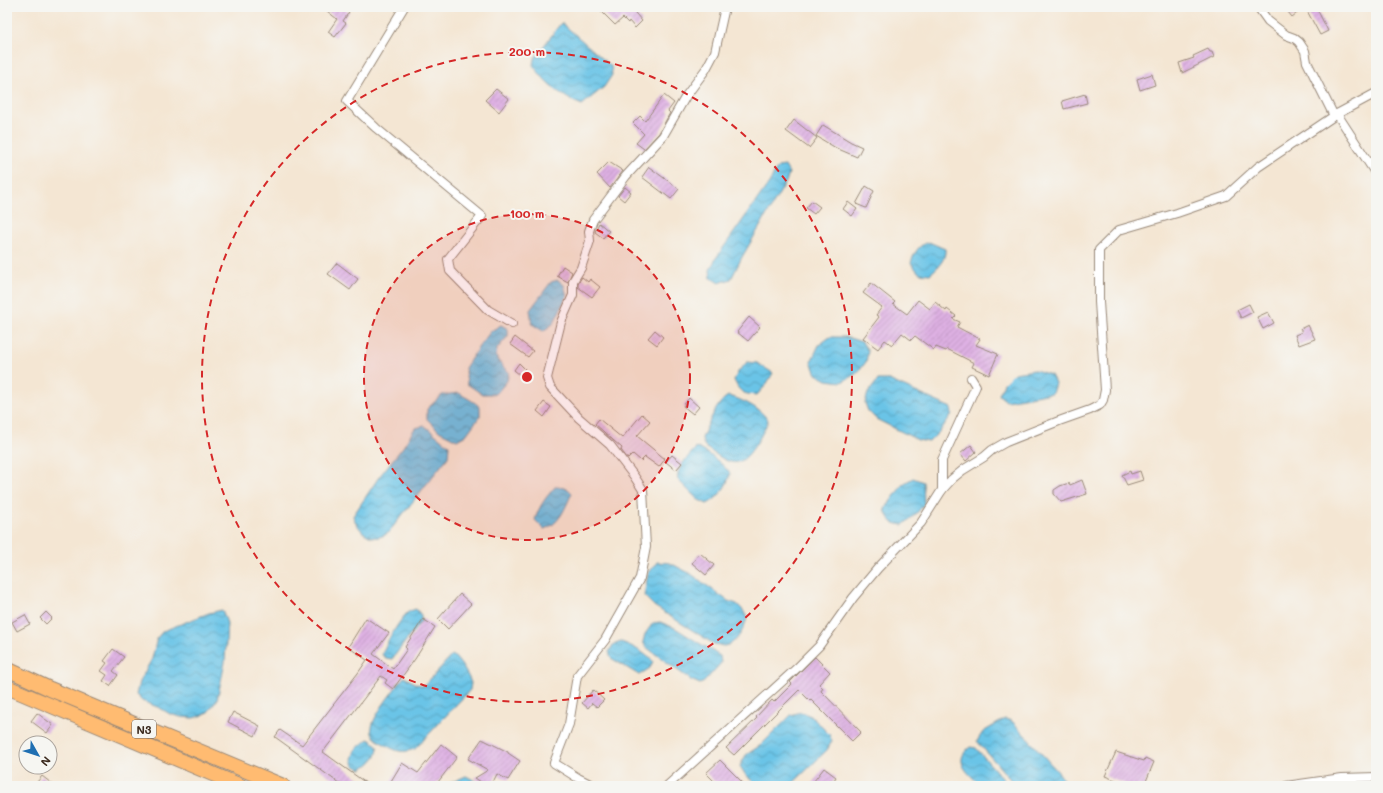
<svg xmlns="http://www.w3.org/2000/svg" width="1383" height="793" font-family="Mali,sans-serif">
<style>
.water{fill:url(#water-waves);stroke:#527782}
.building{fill:url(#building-hatch)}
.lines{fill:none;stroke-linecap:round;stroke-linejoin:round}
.minor-casing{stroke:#988878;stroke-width:10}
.trunk-casing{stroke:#988878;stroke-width:16}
.minor{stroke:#fff;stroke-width:8}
.trunk{stroke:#ffbb71;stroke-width:14}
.ring{fill:none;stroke:#d62828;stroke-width:2;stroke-dasharray:7 5}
.labels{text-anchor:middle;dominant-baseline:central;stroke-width:4;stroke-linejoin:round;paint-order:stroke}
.shield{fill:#f6f6f2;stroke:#73675e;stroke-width:1}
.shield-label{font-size:11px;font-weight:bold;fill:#3b2a1e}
.centre{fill:#d62828;stroke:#f6f6f2;stroke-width:2}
.ring-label{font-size:12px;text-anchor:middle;font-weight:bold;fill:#d62828;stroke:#f6f6f2;stroke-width:4;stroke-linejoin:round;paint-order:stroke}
</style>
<defs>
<pattern id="water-waves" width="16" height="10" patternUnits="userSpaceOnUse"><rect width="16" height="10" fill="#6ac4e7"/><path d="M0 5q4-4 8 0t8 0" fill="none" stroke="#589fbb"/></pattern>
<pattern id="building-hatch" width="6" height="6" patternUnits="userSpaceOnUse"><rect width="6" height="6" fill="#deb0e3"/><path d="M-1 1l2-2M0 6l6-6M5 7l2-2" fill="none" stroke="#b58fb7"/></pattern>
</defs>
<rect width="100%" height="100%" fill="#f6f6f2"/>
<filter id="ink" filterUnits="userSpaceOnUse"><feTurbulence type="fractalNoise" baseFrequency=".025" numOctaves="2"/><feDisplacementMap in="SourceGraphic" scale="8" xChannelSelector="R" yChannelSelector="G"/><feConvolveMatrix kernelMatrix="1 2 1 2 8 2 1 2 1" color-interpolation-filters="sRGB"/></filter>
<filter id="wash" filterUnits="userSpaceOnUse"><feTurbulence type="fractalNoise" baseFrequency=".012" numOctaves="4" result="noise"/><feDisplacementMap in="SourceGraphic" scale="16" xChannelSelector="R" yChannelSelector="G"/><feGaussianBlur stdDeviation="0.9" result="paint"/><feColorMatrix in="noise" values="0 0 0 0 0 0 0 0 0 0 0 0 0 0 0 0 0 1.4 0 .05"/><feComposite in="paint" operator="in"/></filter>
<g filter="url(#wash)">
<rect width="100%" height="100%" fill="#f4e6d3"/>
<!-- water -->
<g class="water">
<path d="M561 23 563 24 611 66 612 75 604 87 582 105C561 97 545 82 533 65L534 59Z"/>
<polygon points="785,166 789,173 786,182 742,257 731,279 719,283 711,278 710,270 716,258 769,183 778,167"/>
<path d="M929 242 945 249C946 260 938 267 930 274L919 273 911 263C914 253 919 244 929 242Z"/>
<polygon points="558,280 564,285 567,296 553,324 543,331 532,324 530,310 551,282"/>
<polygon points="501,325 508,329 508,336 497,349 496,357 504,368 509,372 507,381 496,394 482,394 467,384 465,368 478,348 491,331"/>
<polygon points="830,337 846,337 862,342 868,351 866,362 857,373 842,382 827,380 816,374 811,362 819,345"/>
<path d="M747 362 757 363 773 373 766 385 757 395C743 394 740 393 734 380L738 372Z"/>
<polygon points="1035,370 1051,375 1055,383 1052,393 1006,401 999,395 1004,383 1014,373"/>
<polygon points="878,380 889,380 951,408 952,414 940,431 929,442 918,440 876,419 868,411 865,403 868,393"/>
<path d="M459 393C466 398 474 401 480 407V416L466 435 457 440 439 431 427 419V409L442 395Z"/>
<path d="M729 396C743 400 760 408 768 420 765 430 749 460 738 462 729 464 722 458 715 454 708 449 703 447 702 438 707 427 718 399 729 396Z"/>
<path d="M425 426 442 440 449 445 448 457 388 533C372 544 359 532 353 516L379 477 403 447 415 428Z"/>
<path d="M696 448C704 449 726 466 730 474 728 485 717 500 707 504L697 499 678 480C675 469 689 456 696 448Z"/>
<path d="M913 478 923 482 924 504 917 513 903 525C892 524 888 520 885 509L903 484Z"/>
<path d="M556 486 568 489 572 493C565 508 560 524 544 529L535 520C539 506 546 497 556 486Z"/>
<path d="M657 562 670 563 691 574 728 601 737 604 743 610 747 618C744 629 737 644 724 646 722 646 717 644 714 644L654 606 644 596 648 574Z"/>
<path d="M416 609 421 615V621L392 659 386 658 382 655C385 644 399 621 407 613 409 611 413 610 416 609Z"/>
<polygon points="222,610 227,623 225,662 217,700 208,712 201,716 193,718 181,717 170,714 160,708 142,701 136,695 139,682 152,659 157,638 163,631 209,613"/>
<polygon points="660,622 675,628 720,656 721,663 704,682 700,684 691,680 646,647 643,642 645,634 653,623"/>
<path d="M621 642C633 646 643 652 653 661L650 668 639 675 611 658 609 652 613 645Z"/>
<path d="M452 655C458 658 469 676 471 683 471 684 470 688 470 690L415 749C403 753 397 752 386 745 381 742 374 739 372 733 368 720 396 688 404 677L417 684 424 686Z"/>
<polygon points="801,712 811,716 829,734 832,741 827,750 790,786 758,786 745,774 740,766 746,755 761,745 791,715"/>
<polygon points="1005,719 1012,721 1059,773 1063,779 1058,786 1016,786 977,741 983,732"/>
<path d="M368 739C387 747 374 762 361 769L354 765 352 759 355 750Z"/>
<path d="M970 747 976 748 1009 786H981C970 774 951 762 970 747Z"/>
<polygon points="466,776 485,786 447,786 448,784"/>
</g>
<g id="blocks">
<!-- building -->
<g class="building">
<polygon points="322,7 342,7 349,12 343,21 346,23 335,37 328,32 337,19"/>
<polygon points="606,7 630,7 642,21 635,28 629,21 628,23 623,18 615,25 601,11"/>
<polygon points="1284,7 1316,7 1328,31 1320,35 1305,7 1292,17"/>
<polygon points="1208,49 1210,52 1212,52 1214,57 1182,73 1179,63 1194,58 1193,56"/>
<polygon points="1152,74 1155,85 1140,90 1137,79"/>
<polygon points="496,89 509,99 499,112 485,100"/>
<polygon points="1085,94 1087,103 1064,109 1062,101"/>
<polygon points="664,95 674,103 668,111 670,113 659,133 644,149 636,143 644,134 633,123 640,116 645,121"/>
<polygon points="794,120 817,138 809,148 786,131"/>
<polygon points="823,125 851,142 862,147 857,157 836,148 816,136"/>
<polygon points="609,162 623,171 610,188 597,174"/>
<polygon points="649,167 679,189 671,199 642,177"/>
<polygon points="866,186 874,191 866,208 856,204"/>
<polygon points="625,187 631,192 624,201 618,196"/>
<polygon points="812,201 820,207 814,214 806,208"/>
<polygon points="848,202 857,209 852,216 843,209"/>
<polygon points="599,223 609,231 603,238 595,232"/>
<polygon points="337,263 358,279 350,290 328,274"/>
<polygon points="563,266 572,272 568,282 557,276"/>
<polygon points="582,277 588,282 590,279 600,287 592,297 578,287 578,283"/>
<polygon points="871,283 895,302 893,304 907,314 918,300 930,309 935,302 946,311 947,309 956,316 953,319 960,322 957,327 980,339 976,345 998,354 989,375 972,367 974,363 947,349 946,351 936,347 934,350 915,336 911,340 902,333 892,345 885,340 878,349 863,338 879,317 876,315 882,307 863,293"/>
<polygon points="1249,304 1253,312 1241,318 1237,310"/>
<polygon points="1268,312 1274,323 1263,329 1257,317"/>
<polygon points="749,317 760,327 748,341 737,332"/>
<polygon points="1308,325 1315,339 1299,345 1295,335 1302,332 1300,329"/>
<polygon points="655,330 663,337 657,345 648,338"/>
<polygon points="515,337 533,351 528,357 510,344"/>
<polygon points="519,363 525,369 520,375 514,370"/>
<polygon points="689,398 699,407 693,414 683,406"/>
<polygon points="544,402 551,407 544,417 537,411"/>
<polygon points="642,414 650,421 637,436 665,459 659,467 645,457 641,461 633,454 628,459 621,450 622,448 595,424 599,419 622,438"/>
<polygon points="971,445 976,452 966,461 960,454"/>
<polygon points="672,455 682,463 676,470 666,462"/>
<polygon points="1130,471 1131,474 1140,471 1143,480 1127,485 1122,475"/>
<polygon points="1082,480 1087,494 1061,502 1054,494 1054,490 1060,486 1069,483 1070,485"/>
<polygon points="700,553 714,565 706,575 692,563"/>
<polygon points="460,594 471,604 448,629 438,619"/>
<polygon points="46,612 52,618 46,624 40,618"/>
<polygon points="25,615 30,624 17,631 12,622"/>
<polygon points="366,618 389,633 373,654 393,669 407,649 405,647 423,619 435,627 415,659 393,689 385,683 387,680 381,676 323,752 370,786 343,786 275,737 280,730 302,745 358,673 367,660 348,647"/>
<polygon points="113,649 124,657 113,671 118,675 110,686 103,681 107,675 101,671 107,663 104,661"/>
<polygon points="815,657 830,672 819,684 823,688 821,691 861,732 852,741 811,700 810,701 799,690 734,755 726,748 757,718 756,717 772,700 774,702 792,684 790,682"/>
<polygon points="593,690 604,700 597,707 592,703 588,708 582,703"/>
<polygon points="233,712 260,726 255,736 228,722"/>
<polygon points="37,713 53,725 47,733 31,721"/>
<polygon points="482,739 508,752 508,753 520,761 508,780 497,774 494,780 487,786 475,778 488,770 468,759"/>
<polygon points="441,744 457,757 435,786 388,786 402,763 418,773"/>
<polygon points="1116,752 1144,761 1145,758 1154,762 1144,786 1130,786 1105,776"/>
<polygon points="720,760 746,786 719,786 706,773"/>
<polygon points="824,768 836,777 830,786 810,786"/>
<polygon points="42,776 55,786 41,786 37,782"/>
</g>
</g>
</g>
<g filter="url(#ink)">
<use href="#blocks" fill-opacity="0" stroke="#988878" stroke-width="1"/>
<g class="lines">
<defs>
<g id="minor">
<polyline points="404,7 347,101 376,128 482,216 448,259 450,271 488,310 512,324"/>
<polyline points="1258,7 1268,21 1286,35 1294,38 1299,42 1305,51 1307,62 1334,116"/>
<polyline points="1337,114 1376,174"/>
<polyline points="942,490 942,460 976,386 971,378"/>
<polyline points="594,786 578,778 554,763 569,724 577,676 605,640 640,578 646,547 643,490 634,476 610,445 579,418 550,387 547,378 561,322 573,295 573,281 581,268 590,241 589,231 593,220 626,176 663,136 686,96 706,69 715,52 725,7"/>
<polyline points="667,786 797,668 819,646 853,598 878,568 921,523 942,490 952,479 963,470 984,457 992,450 1006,442 1059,421 1090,410 1100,405 1103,400 1105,390 1099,302 1099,250 1119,230 1177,213 1226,196 1258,167 1337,114 1376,93"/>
<polyline points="1286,786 1342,778 1376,777"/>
</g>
<g id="trunk">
<polyline points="7,669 50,689 283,786"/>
<polyline points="7,687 241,786"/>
</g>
</defs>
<!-- minor casing -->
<use href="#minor" class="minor-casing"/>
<!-- trunk casing -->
<use href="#trunk" class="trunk-casing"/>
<!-- minor -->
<use href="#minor" class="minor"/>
<!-- trunk -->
<use href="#trunk" class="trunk"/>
</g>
</g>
<!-- distance rings -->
<circle cx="527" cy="377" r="163" fill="#d62828" fill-opacity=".12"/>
<g class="ring">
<circle cx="527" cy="377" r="163"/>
<circle cx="527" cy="377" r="325"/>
</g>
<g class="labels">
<!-- shield labels -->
<rect class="shield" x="132" y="720" width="24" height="18" rx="3"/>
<g class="shield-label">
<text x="144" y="729">N3</text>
</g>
</g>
<circle cx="527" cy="377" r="6" class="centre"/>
<g class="ring-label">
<text x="527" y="56">200 m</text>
<text x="527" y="218">100 m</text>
</g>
<!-- margin -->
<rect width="1383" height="793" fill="none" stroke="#f6f6f2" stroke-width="24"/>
<!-- north arrow -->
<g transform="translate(38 755) rotate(129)"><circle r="19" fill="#f6f6f2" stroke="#aba49d"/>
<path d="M0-3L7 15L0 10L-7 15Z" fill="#1f6fb2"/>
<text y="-6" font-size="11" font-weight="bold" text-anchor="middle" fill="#3b2a1e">N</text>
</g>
</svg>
